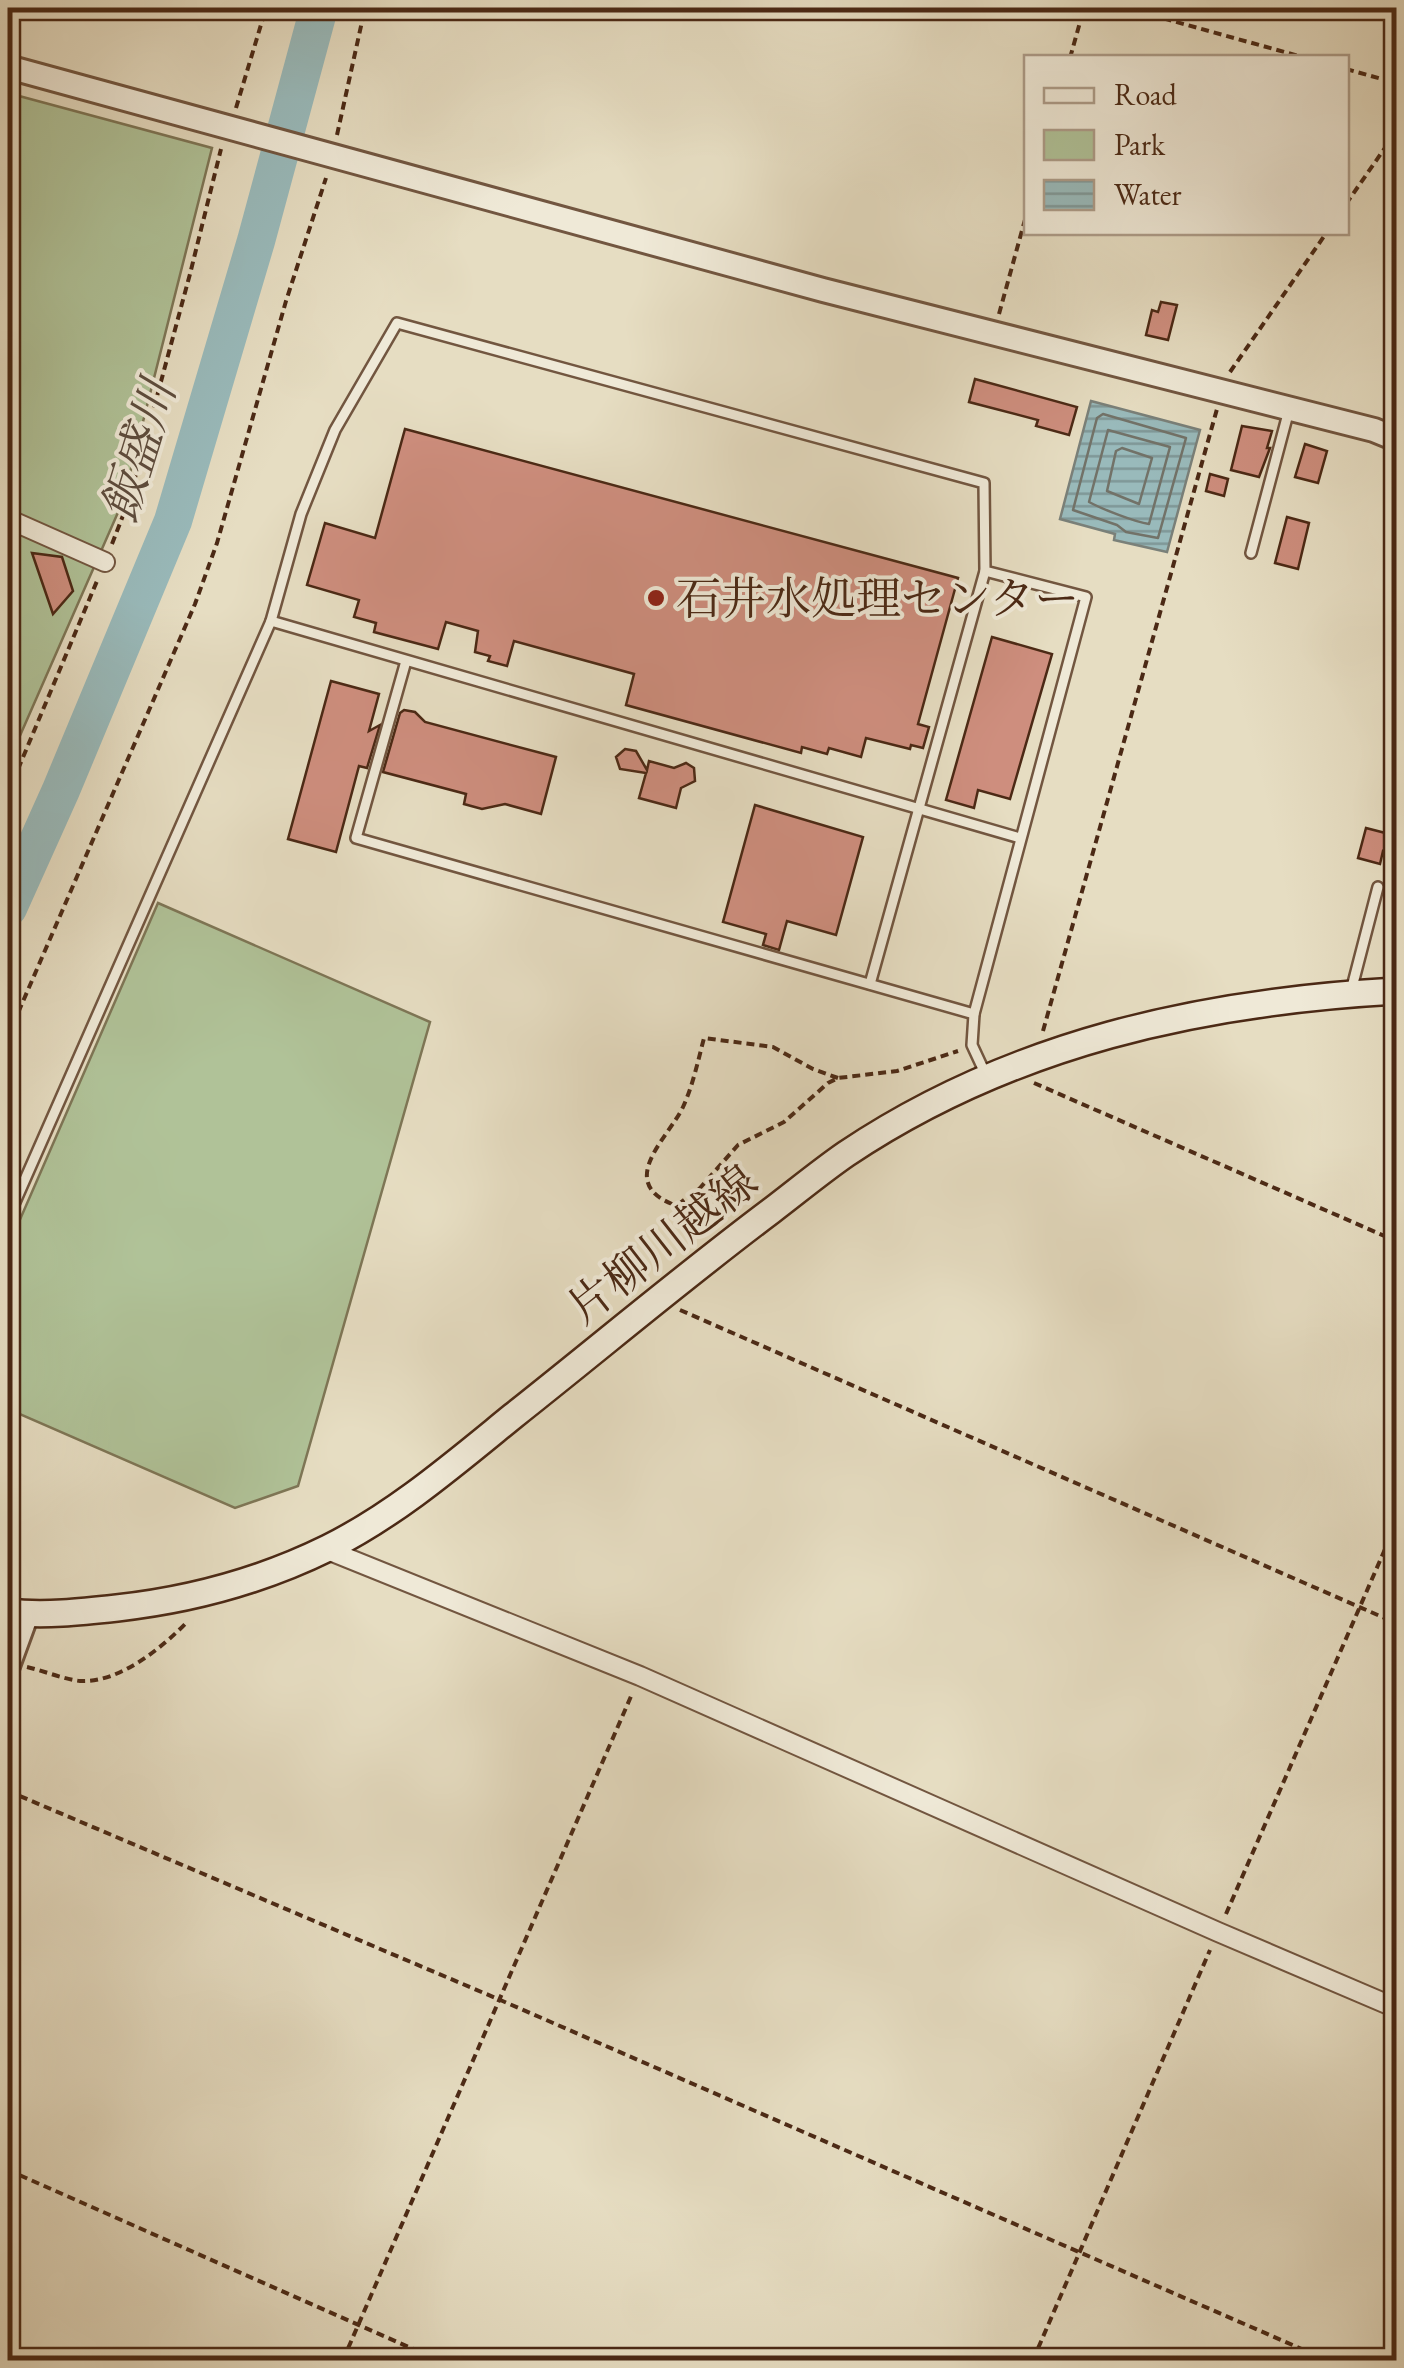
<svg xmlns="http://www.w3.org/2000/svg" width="1404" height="2368" font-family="'EB Garamond','Noto Serif JP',serif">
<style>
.park{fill:#b0c298;stroke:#7e7656;stroke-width:2.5}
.water{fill:url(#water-rules);stroke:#7a8079;stroke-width:2.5}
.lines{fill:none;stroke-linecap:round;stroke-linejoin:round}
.shore{stroke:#727268;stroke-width:2.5}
.river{stroke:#99babb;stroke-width:38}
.building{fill:#ce8e7e;stroke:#4b2915;stroke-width:2.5}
.service-casing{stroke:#725640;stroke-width:14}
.minor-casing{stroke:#725640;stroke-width:22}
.tertiary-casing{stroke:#725640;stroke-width:28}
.secondary-casing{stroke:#4b2915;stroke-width:30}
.path{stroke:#4b2915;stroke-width:4;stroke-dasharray:8 5;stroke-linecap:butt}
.service{stroke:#efe9d7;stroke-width:9}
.minor{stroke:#efe9d7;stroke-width:18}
.tertiary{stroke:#efe9d7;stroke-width:22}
.secondary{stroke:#efe9d7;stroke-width:25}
.poi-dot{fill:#8f2418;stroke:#efe9d7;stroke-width:4}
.labels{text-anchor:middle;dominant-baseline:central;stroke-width:8;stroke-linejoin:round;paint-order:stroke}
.poi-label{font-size:45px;fill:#4b2915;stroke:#efe9d7;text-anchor:start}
.street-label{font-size:45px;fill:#4b2915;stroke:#efe9d7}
.water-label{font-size:48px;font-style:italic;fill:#5e4d3e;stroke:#efe9d7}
</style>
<defs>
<pattern id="water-rules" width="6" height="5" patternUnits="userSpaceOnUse" patternTransform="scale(2.5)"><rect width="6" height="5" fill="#99babb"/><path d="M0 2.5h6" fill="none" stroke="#7f9797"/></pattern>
</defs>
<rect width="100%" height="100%" fill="#e6ddc2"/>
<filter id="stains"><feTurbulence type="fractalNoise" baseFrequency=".002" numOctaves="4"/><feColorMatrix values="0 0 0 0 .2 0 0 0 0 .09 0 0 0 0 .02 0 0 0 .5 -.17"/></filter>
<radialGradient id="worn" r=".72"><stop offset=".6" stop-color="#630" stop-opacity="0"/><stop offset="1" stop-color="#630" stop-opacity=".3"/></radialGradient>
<!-- park -->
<g class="park">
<polygon points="8,93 212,148 123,501 8,763"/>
<polygon points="158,903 430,1022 298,1486 235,1508 8,1409 8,1247"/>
</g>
<!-- water -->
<polygon class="water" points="1091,401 1200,430 1167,552 1114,540 1115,534 1060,519"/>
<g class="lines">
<!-- shore -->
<g class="shore">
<polygon points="1103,414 1186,438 1158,538 1126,532 1117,525 1073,510 1097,418"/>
<path d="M1108 430 1170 447 1149 524C1135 522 1102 509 1089 502Z"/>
<polygon points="1122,448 1152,458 1139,504 1107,491 1116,451"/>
</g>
<!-- river -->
<polyline class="river" points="8,908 61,790 173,521 256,241 319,8"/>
</g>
<!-- building -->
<g class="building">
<polygon points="1161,302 1177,305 1168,340 1146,335 1152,310 1158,312"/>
<polygon points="975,379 1077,407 1069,435 1036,426 1038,420 969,402"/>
<polygon points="1242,426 1272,431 1267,448 1270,448 1259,477 1231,470"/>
<polygon points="405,429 958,578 918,724 929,727 923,748 911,745 910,749 866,738 861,757 829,748 827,754 802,747 801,753 626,705 634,674 514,641 507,666 488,661 490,656 475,652 478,631 446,622 438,649 374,632 376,623 354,617 359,600 307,585 325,523 375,538"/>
<polygon points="1305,444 1327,451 1318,483 1295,477"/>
<polygon points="1210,474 1228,479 1224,496 1206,491"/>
<polygon points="1287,517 1309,523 1298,569 1275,563"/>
<polygon points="32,553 62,557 73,591 53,614"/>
<polygon points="992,637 1052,654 1010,799 978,790 974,808 946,800"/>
<polygon points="331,681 379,694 369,731 380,725 367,768 359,766 336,852 288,839"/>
<polygon points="404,710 415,712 425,722 556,757 541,814 505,804 482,809 464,804 466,794 383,772 400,713"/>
<polygon points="625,749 636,751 647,770 649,761 674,768 686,763 694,768 695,781 681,788 676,808 639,798 646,773 620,769 616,757"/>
<polygon points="755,805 863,837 836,935 787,921 779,950 763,945 766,934 723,922"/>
<polygon points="1366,828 1393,835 1388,853 1383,851 1380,864 1358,858"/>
</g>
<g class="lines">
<defs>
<g id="service">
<polyline points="1251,553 1289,410"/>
<polyline points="271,621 301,514 335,430 397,323 984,483 985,571 1086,597 974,1014 972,1045 985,1073"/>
<polyline points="406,661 356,838 974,1014"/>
<polyline points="870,984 985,571"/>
<polyline points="1351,991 1378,887"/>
<polyline points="8,1218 271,621 1020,838"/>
</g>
<g id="minor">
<polyline points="8,519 105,562"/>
<polyline points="325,1549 640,1676 1218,1932 1396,2008"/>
</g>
<g id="tertiary">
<polyline points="8,67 823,290 1374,430 1396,439"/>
<polyline points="8,1666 27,1614"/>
</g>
<path id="secondary" d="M8 1612C44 1616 81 1612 117 1608 189 1600 263 1580 328 1548 396 1514 454 1464 513 1416 599 1348 683 1277 771 1211 796 1192 820 1172 846 1154 1012 1043 1200 1002 1396 991"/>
</defs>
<!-- service casing -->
<use href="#service" class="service-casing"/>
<!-- minor casing -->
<use href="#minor" class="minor-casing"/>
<!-- tertiary casing -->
<use href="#tertiary" class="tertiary-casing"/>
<!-- secondary casing -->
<use href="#secondary" class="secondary-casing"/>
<!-- path -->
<g class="path">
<polyline points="1126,8 1306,58"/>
<polyline points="1070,58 1084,8"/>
<polyline points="1346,69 1396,83"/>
<polyline points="236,108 266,8"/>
<polyline points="337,135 365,8"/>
<polyline points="1346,204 1396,132"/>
<polyline points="999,314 1026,216"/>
<polyline points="1230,372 1327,232"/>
<polyline points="112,544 129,500 190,274 221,149"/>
<polyline points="8,793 97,581"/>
<polyline points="1043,1031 1217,409"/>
<polyline points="8,1036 195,604 217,543 286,301 326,178"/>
<path d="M838 1078 813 1069 773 1047 704 1038C698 1061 693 1085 683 1107 669 1137 616 1181 672 1204L680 1203 700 1188 738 1145 784 1122 828 1083 838 1078 897 1071 958 1051"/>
<polyline points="1034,1083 1396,1241"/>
<polyline points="680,1310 1396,1623"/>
<path d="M27 1667C44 1671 63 1679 80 1681 120 1683 163 1647 188 1621"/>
<polyline points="8,1791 498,1999 1327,2360"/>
<polyline points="1226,1914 1396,1524"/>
<polyline points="8,2170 438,2360"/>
<polyline points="343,2360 632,1694"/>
<polyline points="1033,2360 1210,1950"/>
</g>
<!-- service -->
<use href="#service" class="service"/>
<!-- minor -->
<use href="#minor" class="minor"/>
<!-- tertiary -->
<use href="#tertiary" class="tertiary"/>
<!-- secondary -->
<use href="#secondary" class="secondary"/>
</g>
<!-- markers -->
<circle class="poi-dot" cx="656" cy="598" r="10"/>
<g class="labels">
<!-- poi labels -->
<g class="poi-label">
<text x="676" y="598">石井水処理センター</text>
</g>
<!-- street labels -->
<g class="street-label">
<text transform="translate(662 1244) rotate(-38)">片柳川越線</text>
</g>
<!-- water labels -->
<g class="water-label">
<text transform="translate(138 451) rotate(-73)">飯盛川</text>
</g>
</g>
<!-- margin -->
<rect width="1404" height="2368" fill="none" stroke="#e6ddc2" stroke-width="40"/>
<rect x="10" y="10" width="1384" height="2348" fill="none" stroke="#4b2915" stroke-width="5"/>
<rect x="20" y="20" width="1364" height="2328" fill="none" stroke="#4b2915" stroke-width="2.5"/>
<!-- legend -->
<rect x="1024" y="55" width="325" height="180" fill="#efe9d7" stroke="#ad9c89" stroke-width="2.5"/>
<rect x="1044" y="88" width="50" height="15" fill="#efe9d7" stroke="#ad9c89" stroke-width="2.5"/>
<text x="1114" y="105" font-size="30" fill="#4b2915">Road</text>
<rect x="1044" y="130" width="50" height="30" fill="#b0c298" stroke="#ad9c89" stroke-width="2.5"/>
<text x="1114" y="155" font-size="30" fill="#4b2915">Park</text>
<rect x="1044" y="180" width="50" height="30" fill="url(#water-rules)" stroke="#ad9c89" stroke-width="2.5"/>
<text x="1114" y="205" font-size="30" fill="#4b2915">Water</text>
<rect width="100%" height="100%" filter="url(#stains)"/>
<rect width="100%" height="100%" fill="url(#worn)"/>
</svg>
